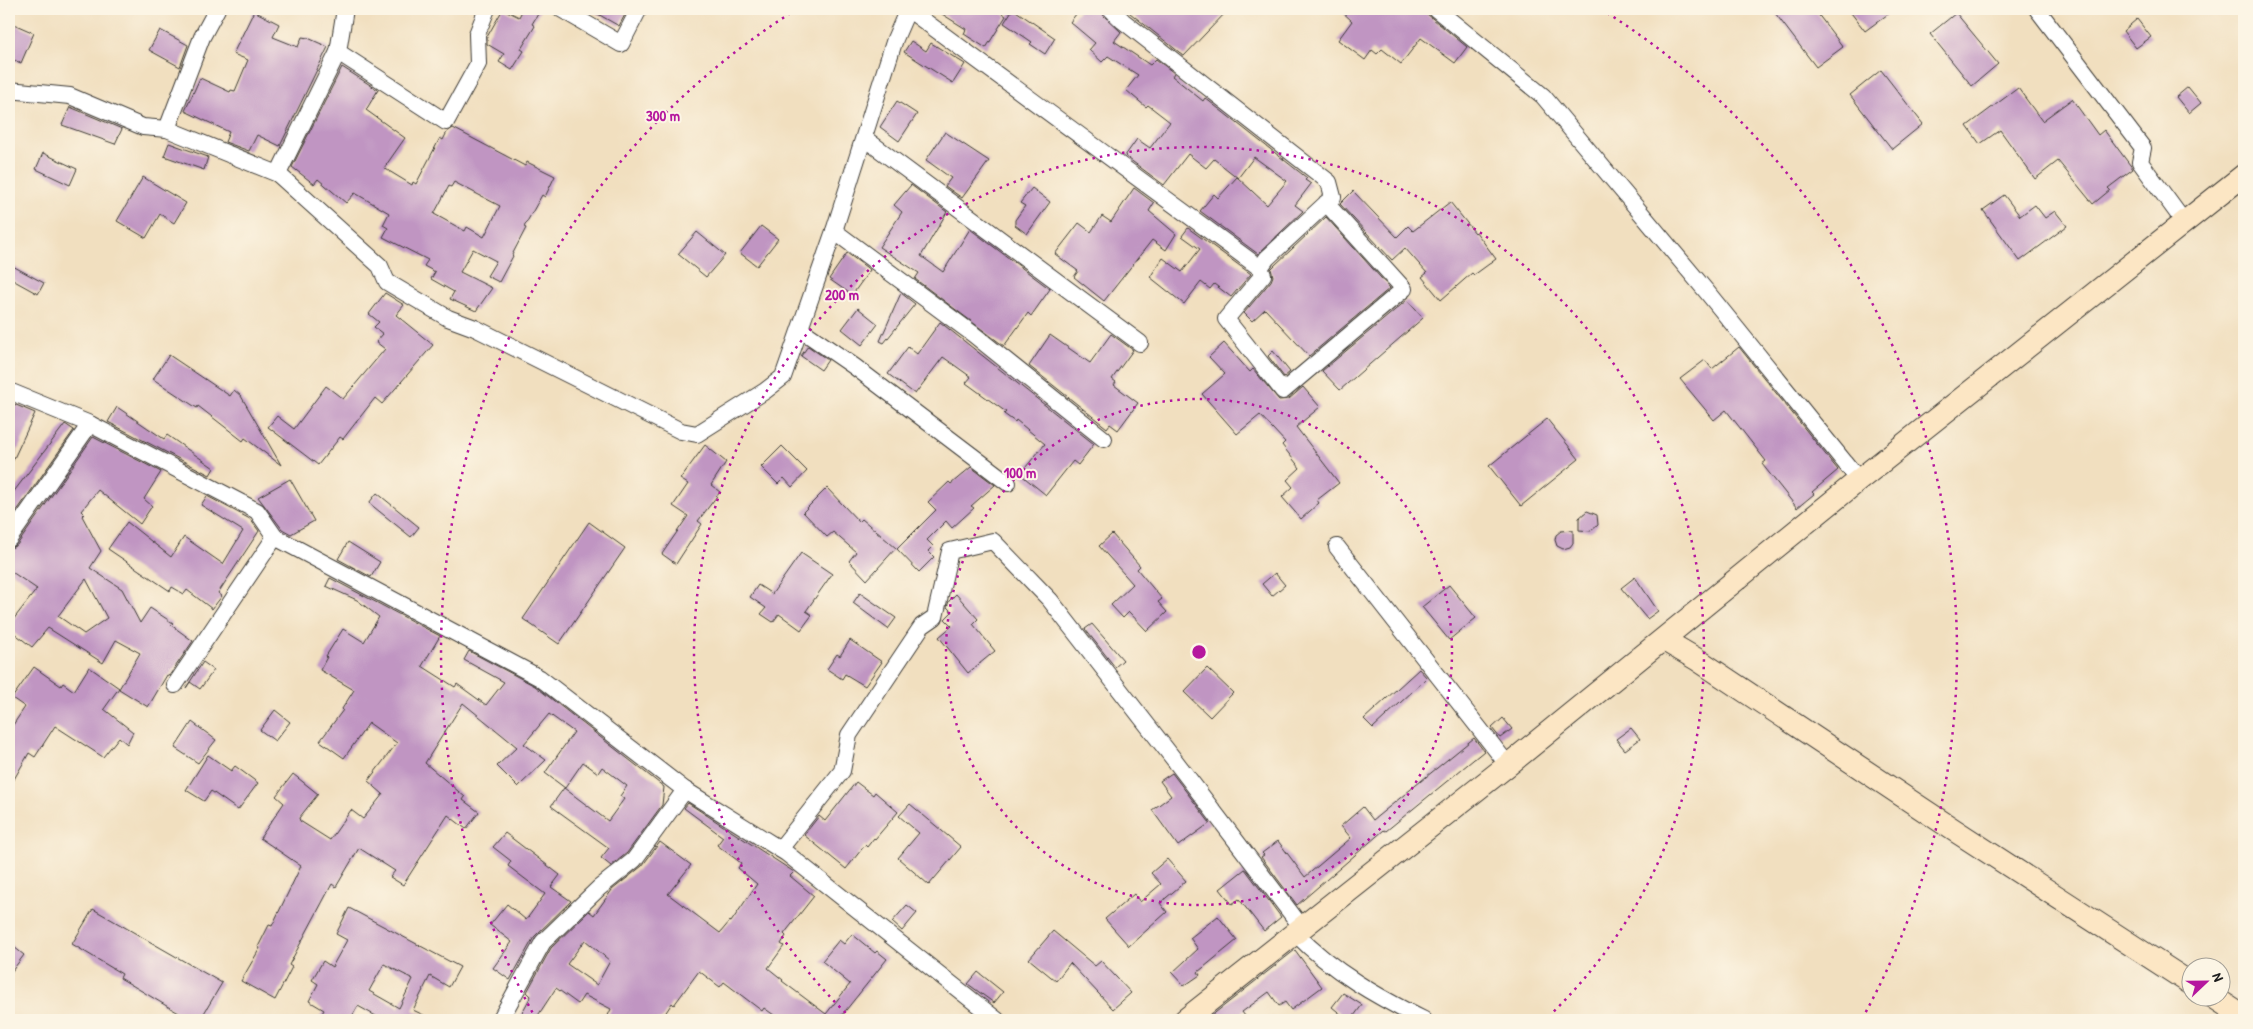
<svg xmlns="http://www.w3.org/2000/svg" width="2253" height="1029" font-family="'Patrick Hand',sans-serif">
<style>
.building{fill:#c095c2;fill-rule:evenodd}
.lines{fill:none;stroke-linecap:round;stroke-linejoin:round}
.street-casing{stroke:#3c3934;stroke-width:18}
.secondary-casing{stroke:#3c3934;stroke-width:24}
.street{stroke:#fff;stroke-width:16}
.secondary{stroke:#fce6c4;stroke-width:22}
.ring{fill:none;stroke:#b5179e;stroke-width:2.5;stroke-dasharray:2.5 5}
.centre{fill:#b5179e;stroke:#fcf5e5;stroke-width:2.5}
.ring-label{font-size:15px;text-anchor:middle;font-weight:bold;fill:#b5179e;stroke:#fcf5e5;stroke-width:4;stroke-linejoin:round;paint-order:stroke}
</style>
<rect width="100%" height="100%" fill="#fcf5e5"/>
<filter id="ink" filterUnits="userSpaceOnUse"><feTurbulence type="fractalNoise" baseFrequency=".02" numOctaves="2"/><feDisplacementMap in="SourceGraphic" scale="10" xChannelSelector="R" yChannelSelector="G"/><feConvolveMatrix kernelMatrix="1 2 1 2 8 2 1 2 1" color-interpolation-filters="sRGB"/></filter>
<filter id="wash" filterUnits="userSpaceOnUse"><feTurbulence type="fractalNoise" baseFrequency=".0096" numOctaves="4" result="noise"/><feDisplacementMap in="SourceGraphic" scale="20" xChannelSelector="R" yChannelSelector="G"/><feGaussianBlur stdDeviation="1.12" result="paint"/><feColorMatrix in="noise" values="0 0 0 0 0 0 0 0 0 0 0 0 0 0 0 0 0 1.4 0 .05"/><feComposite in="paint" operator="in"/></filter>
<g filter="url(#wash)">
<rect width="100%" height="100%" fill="#f1dfbf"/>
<g id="blocks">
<!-- building -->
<g class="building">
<polygon points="503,9 519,17 523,9 541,9 532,24 535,26 521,49 524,51 512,70 499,62 504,54 487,44 487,37"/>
<polygon points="589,9 628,9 619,26"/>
<polygon points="934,9 996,9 1006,16 986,48 964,34 966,29"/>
<polygon points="1013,9 1055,38 1045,54 1030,44 1032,42 1004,23"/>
<polygon points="1080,9 1101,9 1104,16 1121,32 1114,41 1150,65 1156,59 1174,73 1172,76 1203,101 1205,98 1307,178 1305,180 1311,184 1295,205 1303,211 1258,254 1200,211 1214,194 1218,198 1237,177 1267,205 1287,181 1254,157 1238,178 1214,159 1206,168 1188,154 1164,185 1125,156 1137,139 1150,148 1170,122 1148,105 1146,107 1126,90 1138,75 1108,56 1102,62 1089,50 1095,43 1070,22"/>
<polygon points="1125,9 1229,9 1184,56"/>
<polygon points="1339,9 1421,9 1467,47 1455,63 1421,38 1401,64 1382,49 1377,54 1372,50 1365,60 1338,40 1352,21"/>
<polygon points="1772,9 1814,9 1843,47 1816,67"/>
<polygon points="1848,9 1895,9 1865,31"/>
<polygon points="254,11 279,24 273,37 298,47 302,37 308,38 328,47 280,146 257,135 249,151 225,142 229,132 185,111 200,78 230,92 231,90 235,91 248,60 233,54"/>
<polygon points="1956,13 1998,64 1972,86 1930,34"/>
<polygon points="2137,19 2151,37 2136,48 2123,31"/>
<polygon points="9,22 34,33 21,63 9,58"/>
<polygon points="160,30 188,45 180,67 149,50"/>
<polygon points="911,41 926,51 931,43 965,64 953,83 904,52"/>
<path d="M342 67 378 90 366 110 405 138 384 168 412 185 413 182 416 184 440 138 443 140 447 132 453 128 525 166 527 162 555 176 545 197 542 195 524 227 526 228 512 255 513 256 499 282 487 276 496 261 473 249 460 272 492 288 476 311 450 299 454 292 431 279 435 272 424 266 428 260 383 237 388 228 383 225 389 213 355 193 346 203 318 179 314 184 292 167ZM454 182 500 206 484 237 467 227 465 231 434 214 449 186 451 187Z"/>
<polygon points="1881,70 1923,124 1892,149 1850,95"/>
<polygon points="2188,87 2201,103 2189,113 2176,97"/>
<polygon points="2018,88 2042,121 2072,99 2098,135 2104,130 2133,169 2108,188 2110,190 2093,204 2058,161 2035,179 2000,130 1980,144 1967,126"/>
<polygon points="897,101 917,114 899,141 880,127"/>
<polygon points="70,107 122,129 115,144 62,125"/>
<polygon points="945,132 989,161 962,198 945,186 951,178 926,160"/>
<polygon points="169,143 208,157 204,170 164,156"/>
<polygon points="43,153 77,169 70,185 36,169"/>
<polygon points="143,177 186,203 174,223 160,214 146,238 117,221"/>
<polygon points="911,185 947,212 921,256 943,272 970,229 1050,289 1031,316 1028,313 1004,346 915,279 919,273 879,247 902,212 894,205"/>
<polygon points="1032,188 1050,202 1027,234 1015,225 1015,220 1025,206 1020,203"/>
<polygon points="1134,188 1154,203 1149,211 1176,234 1166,250 1152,240 1104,301 1074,277 1078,271 1055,254 1079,223 1091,232 1102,216 1111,222"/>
<polygon points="1353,191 1397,237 1408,226 1413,231 1450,202 1475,233 1476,232 1496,259 1474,275 1472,273 1441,300 1422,277 1427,273 1405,248 1392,260 1340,204"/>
<polygon points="2004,195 2020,216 2035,205 2045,218 2055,211 2067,226 2020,261 1983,210"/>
<polygon points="1326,217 1390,288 1309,356 1265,309 1252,321 1244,313 1271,281 1273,276 1271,269 1275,265"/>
<polygon points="761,226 778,239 757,266 740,253"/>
<polygon points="1188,228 1251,274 1231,297 1214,284 1210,289 1201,282 1184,304 1150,277 1163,258 1182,272 1200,249 1182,236"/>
<polygon points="697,232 725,255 706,277 678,254"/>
<polygon points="847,253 870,270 852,295 829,279"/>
<polygon points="9,264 44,283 38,294 9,278"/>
<polygon points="385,293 404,305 396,315 433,345 382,404 375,398 343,439 340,437 318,465 268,427 277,416 294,429 326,386 343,399 385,349 376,342 383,334 374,327 379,322 369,314"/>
<polygon points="901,293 915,304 884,343 880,341"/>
<polygon points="1407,300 1423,318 1340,390 1322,371"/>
<polygon points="858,308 878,324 862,345 842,329"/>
<polygon points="940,322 1094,444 1078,465 1073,461 1046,495 1020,474 1045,444 1016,420 1015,422 1004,414 1006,412 966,383 971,377 943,357 915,394 888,374 908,347 917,354"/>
<polygon points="1111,334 1133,350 1112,379 1116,382 1114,385 1138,403 1118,430 1110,424 1107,428 1029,366 1050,335 1090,363"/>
<polygon points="1224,343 1250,372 1253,369 1279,400 1289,399 1303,387 1320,407 1296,427 1339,483 1317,500 1319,503 1301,519 1282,497 1293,487 1287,480 1300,468 1282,445 1285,442 1260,415 1237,434 1202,394 1225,374 1209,357"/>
<polygon points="808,346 828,360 821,370 801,356"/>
<polygon points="1739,347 1838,470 1812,492 1814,494 1797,508 1762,464 1766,461 1726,410 1714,420 1680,379 1705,360 1712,369"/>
<polygon points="1273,351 1290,372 1284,377 1268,356"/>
<polygon points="169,355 230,396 234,390 241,396 281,465 245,438 243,441 198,406 197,408 153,379"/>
<polygon points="9,402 35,413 9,469"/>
<polygon points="117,407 164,439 167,435 214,468 210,475 108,422"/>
<polygon points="1547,419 1579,459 1521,506 1489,466"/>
<polygon points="65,424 74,430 9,522 9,498"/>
<path d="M93 437 161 472 144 499 152 506 140 524 98 490 81 511 84 514 82 516 101 551 90 568 122 589 140 623 150 608 173 623 171 625 193 641 169 676 167 675 148 707 119 689 140 653 116 640 103 663 48 628 32 647 9 629V625L37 589 9 570V549L17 545ZM86 579 107 618 84 634 58 616Z"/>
<polygon points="705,445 726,462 711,485 720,492 698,521 702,524 676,564 662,554 688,516 673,506 688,484 680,479"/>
<polygon points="782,446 807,471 792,487 784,478 778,484 761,467"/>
<polygon points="971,467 995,485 971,506 974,508 952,528 946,521 927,540 933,546 928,551 934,557 919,572 897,549 936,510 928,502 949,482 951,484"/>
<polygon points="290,479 314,521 291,534 282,529 258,497"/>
<polygon points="827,488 859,522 862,519 896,548 867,580 849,561 856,552 833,532 827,537 803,512"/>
<polygon points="377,493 419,527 411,537 369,503"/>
<polygon points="207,496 250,519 259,531 218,593 222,596 212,609 187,590 184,594 172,587 170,591 108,549 127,522 171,557 184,537 223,564 243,531 201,505"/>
<polygon points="1587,511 1597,515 1598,525 1591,531 1579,530 1579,518"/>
<polygon points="589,522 625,548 559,644 523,619"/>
<polygon points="1573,530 1573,543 1570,547 1563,549 1557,546 1555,540 1556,535 1561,531"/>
<polygon points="1112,534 1140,566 1137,569 1162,599 1158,602 1167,612 1147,631 1129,612 1123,618 1111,605 1133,584 1099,546"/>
<polygon points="348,542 380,562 371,577 338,559"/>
<polygon points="801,553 832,574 806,611 812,615 801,630 779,614 773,622 761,614 766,608 750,597 758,585 772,594"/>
<polygon points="1275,573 1285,585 1272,596 1262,584"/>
<polygon points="1635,577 1658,611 1647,619 1621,588"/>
<polygon points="330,578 440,636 422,666 455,687 457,684 486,705 504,682 464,660 469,651 535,686 664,787 662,805 627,853 611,866 601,858 609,848 551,806 564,788 608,821 624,799 620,796 627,786 602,767 598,773 583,762 565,788 545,773 574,732 549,714 524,744 546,760 518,787 497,766 517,747 463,703 425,763 465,797 463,800 479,812 466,829 448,815 403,885 390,877 395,871 359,848 336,887 332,884 289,965 292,967 275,1000 241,981 260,948 258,947 269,925 272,926 301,866 260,838 284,803 276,796 293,774 318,794 299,818 300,821 330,840 351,810 363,819 383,794 368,781 397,743 369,723 344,758 320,741 343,710 342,709 354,690 320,670 327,657 326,656 343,629 364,642 379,617 357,600 326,586"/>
<polygon points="1449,585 1476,618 1449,640 1422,607"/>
<polygon points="860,593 896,618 888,629 853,603"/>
<polygon points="956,594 978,619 973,624 995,651 968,673 939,637 952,626 945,619 952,612 947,607 949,601"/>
<polygon points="1092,624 1123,660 1115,667 1085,629"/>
<polygon points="850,640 882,662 865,686 845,674 842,679 827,669 837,654 840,656"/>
<polygon points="203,662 214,670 200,689 190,682 186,688"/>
<polygon points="34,667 61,686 63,683 74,691 89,667 119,688 104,709 133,732 127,744 119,737 103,757 55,726 35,757 29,753 9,788 9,731 25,707 12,698"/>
<polygon points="1207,668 1233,693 1210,717 1184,692"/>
<polygon points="1419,669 1427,678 1373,728 1364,719"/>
<polygon points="275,710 290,722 275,741 260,730"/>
<polygon points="1503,718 1512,729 1500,738 1492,728"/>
<polygon points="192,722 216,740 198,763 175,748"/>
<polygon points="1631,728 1640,739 1625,750 1616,739"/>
<polygon points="1474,738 1484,751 1386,831 1384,830 1297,905 1261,857 1264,855 1262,853 1278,841 1305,877 1351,838 1341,826 1363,807 1373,820"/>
<polygon points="208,755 231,771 235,766 258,783 238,810 211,791 204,801 186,790"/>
<polygon points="1172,773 1210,823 1178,846 1152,810 1171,796 1160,781"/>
<polygon points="856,782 873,795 875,792 898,812 875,839 874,838 867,847 865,845 846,869 804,835 819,816 825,821"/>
<path d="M688 803 794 872 790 876 814 896 784 934 786 936 781 944 784 946 768 968 783 980 782 981 826 1014 850 984 822 961 839 940 844 944 852 934 875 953 877 951 887 959 838 1020H781L764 1008 762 1011 724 982 720 987 699 971 674 1005 672 1003 661 1020H606L611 1009 584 995 578 1004 556 988 535 1020H518L531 996 527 992 551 948 589 911 594 915 612 890 642 866 660 842 691 865 668 894 720 933 730 921 731 922 757 884 738 868 741 863 717 845 723 837 684 808ZM585 940 610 961 597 985 567 964Z"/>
<polygon points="910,804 961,847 929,885 898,858 919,833 899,816"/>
<polygon points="505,833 560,875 551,887 571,901 534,937 510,980 493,968 512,942 490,925 507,904 526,920 545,894 508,866 511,861 493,847"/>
<polygon points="1167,859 1186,881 1160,903 1167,912 1129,946 1105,919 1134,894 1140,902 1161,884 1151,873"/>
<polygon points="1245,869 1281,917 1264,931 1239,899 1232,904 1220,889"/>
<polygon points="907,905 917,913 902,931 892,922"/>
<path d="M349 908 460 967 449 987 430 976 413 1010 434 1020H383L358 1006 350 1020H318L324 1010 309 1001 318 984 312 980 323 961 332 967 347 940 336 934ZM384 964 413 979 399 1008 369 991Z"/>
<polygon points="93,909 222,983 200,1020 191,1020 165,1005 120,978 122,974 72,944"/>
<polygon points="1218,916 1237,940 1198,972 1200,975 1184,986 1172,973 1198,949 1190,938"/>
<polygon points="1053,931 1095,966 1101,961 1131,993 1113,1009 1070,963 1056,981 1029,959"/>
<polygon points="9,943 24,955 9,975"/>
<polygon points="1295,950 1322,987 1291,1010 1285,1002 1279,1006 1269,992 1242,1012 1248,1020 1206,1020"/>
<polygon points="978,972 1003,992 994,1003 968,984"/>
<polygon points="1343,993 1362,1005 1351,1020 1348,1020 1332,1007"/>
</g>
</g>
</g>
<g filter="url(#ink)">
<use href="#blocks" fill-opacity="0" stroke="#3c3934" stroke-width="1"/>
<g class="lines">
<defs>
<g id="street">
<polyline points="561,9 621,44 639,9"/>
<polyline points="908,9 1260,268"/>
<polyline points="1111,9 1123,21 1329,182 1333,197 1267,258 1260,268 1263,275 1226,319 1283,391 1404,289 1326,203"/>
<polyline points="1436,9 1543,96 1707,292 1859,480"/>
<polyline points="2037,9 2143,148 2140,162 2184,222"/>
<polyline points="338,52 446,122 478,64 477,34 487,9"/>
<polyline points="9,90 70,96 143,127 167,129 278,174 380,266 387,282 448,318 475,328 681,431 697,434 765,391 783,377 834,231 895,39 908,9"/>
<polyline points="167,129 202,37 217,9"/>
<polyline points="864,138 1140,343"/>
<polyline points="278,174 338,52 345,9"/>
<polyline points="834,231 973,334 1104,439"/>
<polyline points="800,329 855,367 1008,483"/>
<polyline points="9,391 90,424 257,511 275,537 540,678 685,790 786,853 997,1020"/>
<polyline points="9,539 90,424"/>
<polyline points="1337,547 1508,765"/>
<polyline points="175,685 275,537"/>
<polyline points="780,849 842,771 849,735 922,626 935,617 950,551 993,541 1050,600 1176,762 1303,929"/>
<path d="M1296 934C1333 972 1378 997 1424 1020"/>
<polyline points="500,1020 543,942 599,888 634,860 685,790"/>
</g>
<g id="secondary">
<polyline points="1664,640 1698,660 1954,830 2190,983"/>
<polyline points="2212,996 2244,1017"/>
<polyline points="1185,1020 1508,765 1859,480 2244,175"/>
</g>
</defs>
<!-- street casing -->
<use href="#street" class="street-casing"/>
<!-- secondary casing -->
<use href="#secondary" class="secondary-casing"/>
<!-- street -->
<use href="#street" class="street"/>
<!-- secondary -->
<use href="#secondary" class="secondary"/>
</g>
</g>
<!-- distance rings -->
<g class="ring">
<circle cx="1199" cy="652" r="253"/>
<path d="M851 1018A505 505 0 1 1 1547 1018"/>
<path d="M536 1019A758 758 0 0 1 797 9M1601 9A758 758 0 0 1 1862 1019"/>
</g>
<circle cx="1199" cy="652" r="8" class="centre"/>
<g class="ring-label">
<text x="663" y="121">300 m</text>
<text x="842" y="300">200 m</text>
<text x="1020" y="478">100 m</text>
</g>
<!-- margin -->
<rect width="2253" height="1029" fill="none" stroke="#fcf5e5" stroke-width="30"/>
<!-- north arrow -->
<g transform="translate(2206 982) rotate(68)"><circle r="24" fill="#fcf5e5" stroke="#a29e95"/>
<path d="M0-4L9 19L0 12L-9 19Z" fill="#b5179e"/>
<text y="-8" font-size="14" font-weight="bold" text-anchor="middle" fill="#1c1c1c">N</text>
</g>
</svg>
